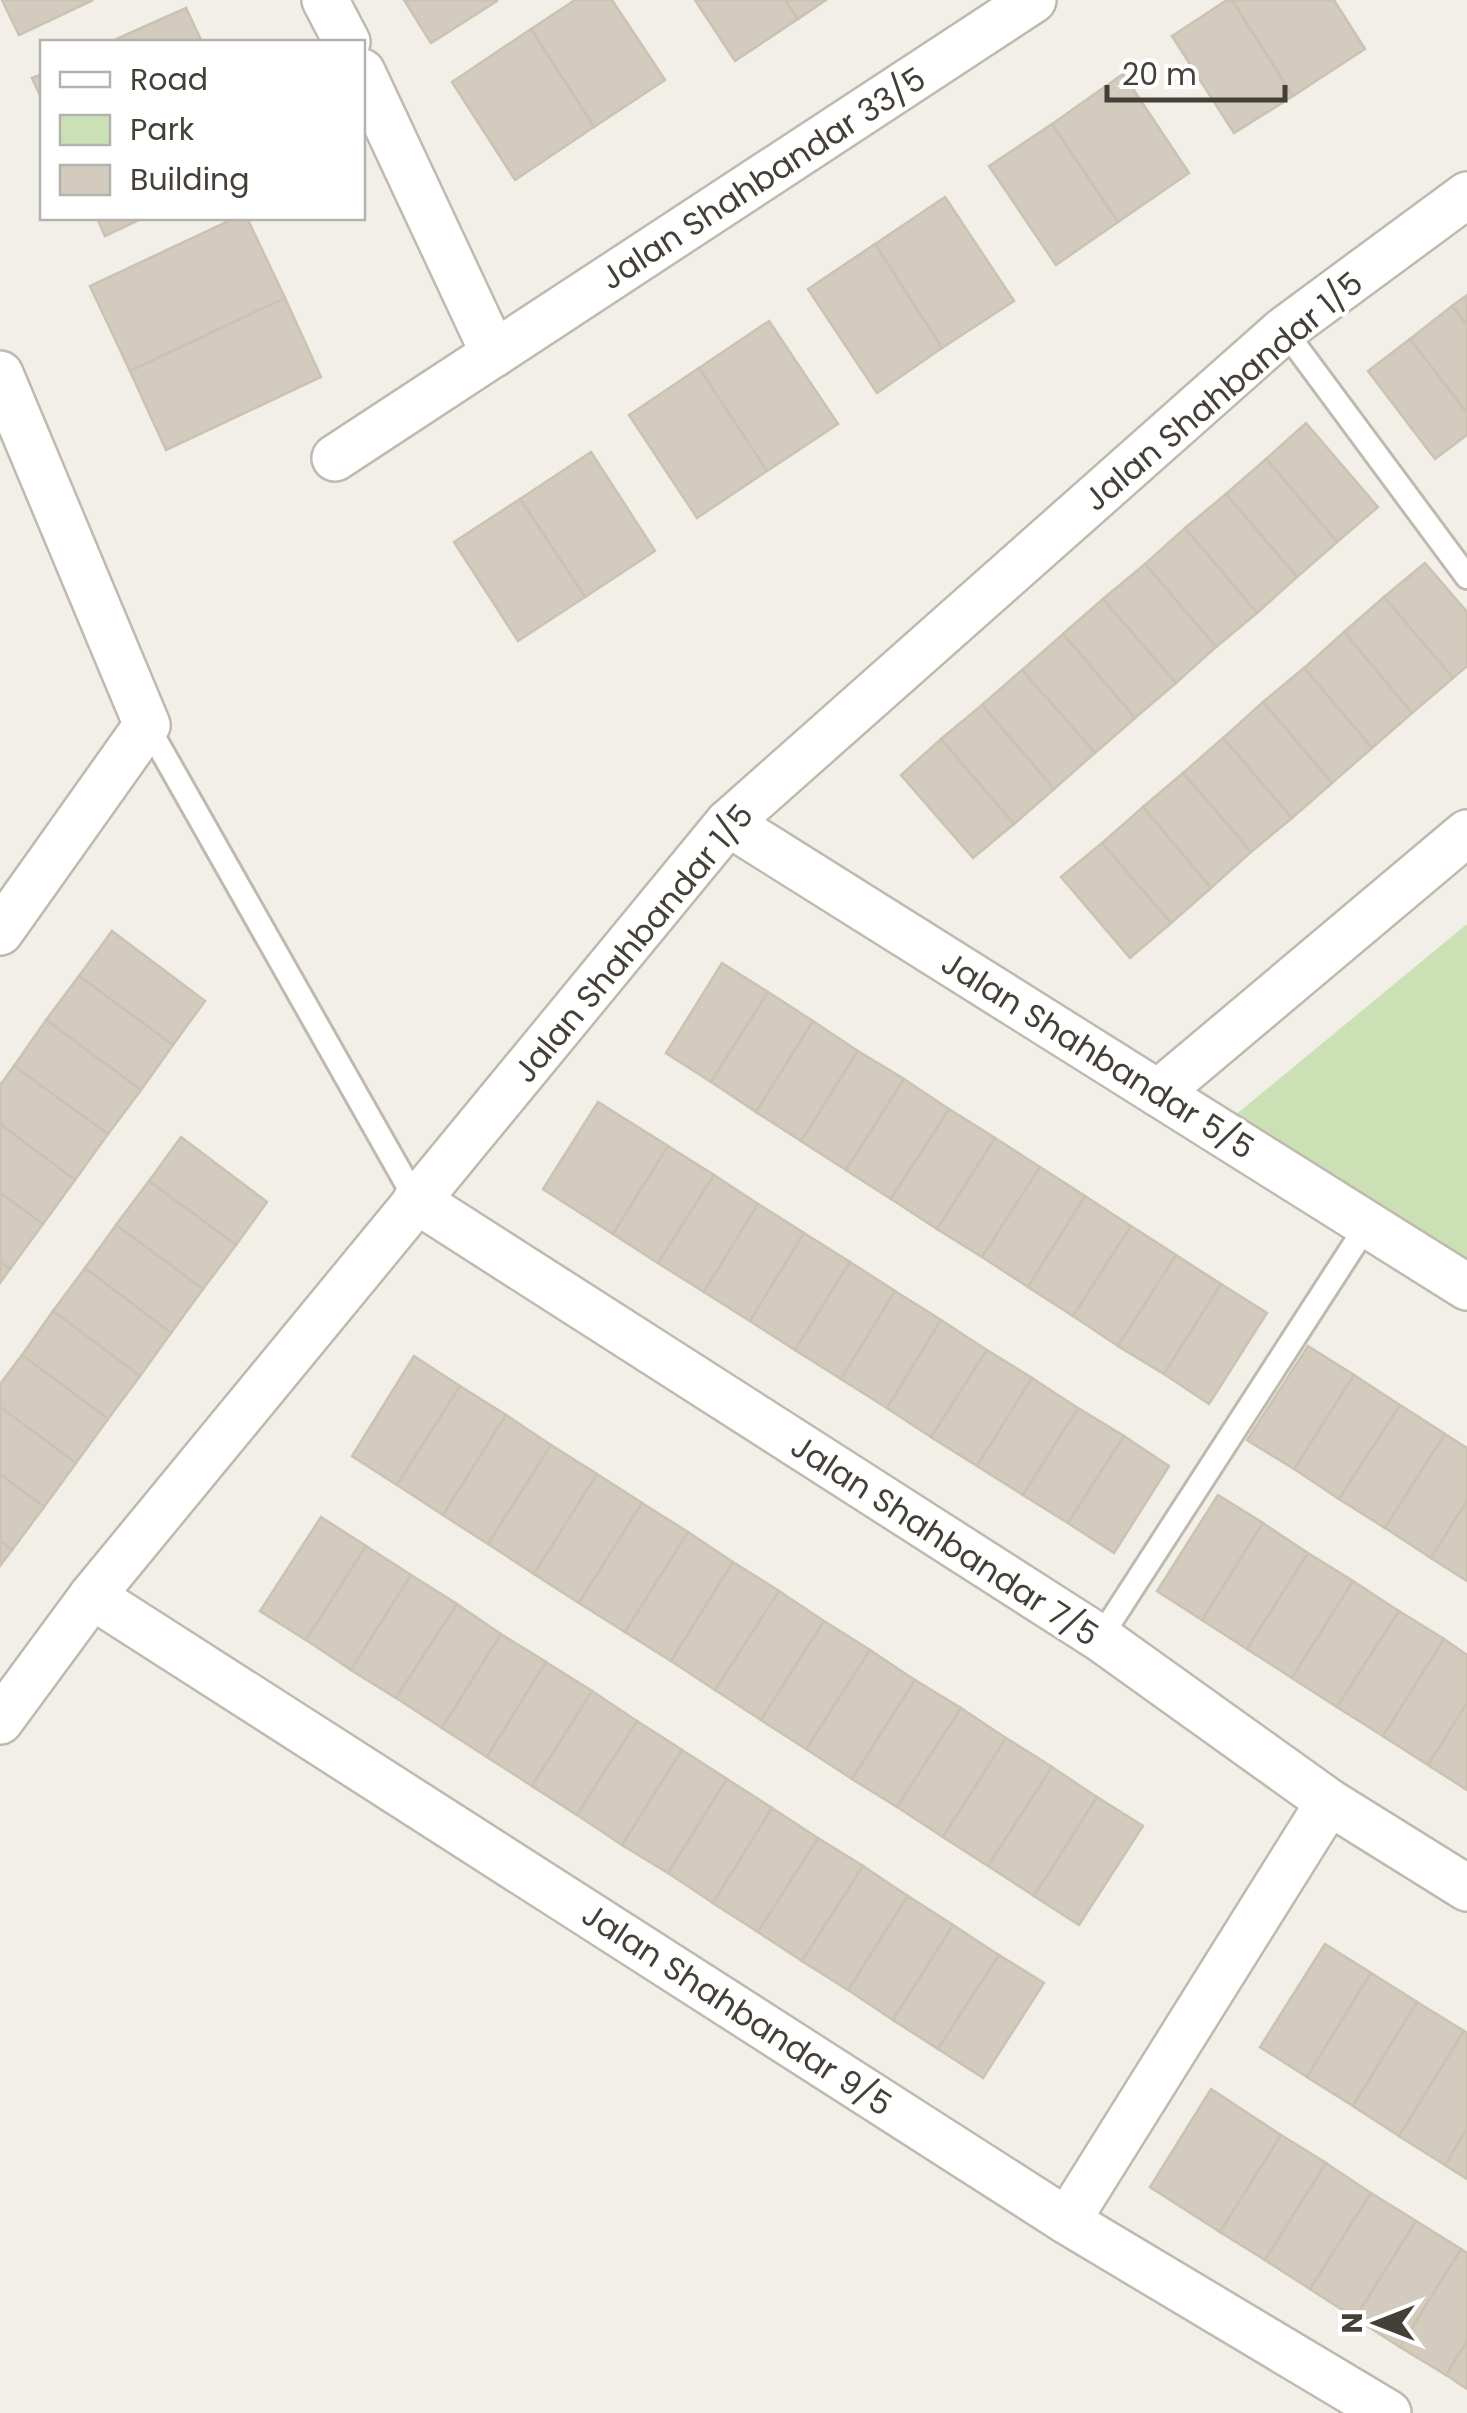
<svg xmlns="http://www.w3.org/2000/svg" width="1467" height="2413" font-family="Poppins,sans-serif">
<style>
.green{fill:#cbe1b5}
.building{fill:#d2cbbe;stroke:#cbc2b2;stroke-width:2.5}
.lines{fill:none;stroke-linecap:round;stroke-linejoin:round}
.service-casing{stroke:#bfb9ae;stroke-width:28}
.minor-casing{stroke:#bfb9ae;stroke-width:50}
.service{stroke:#fff;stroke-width:22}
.minor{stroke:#fff;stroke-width:45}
.labels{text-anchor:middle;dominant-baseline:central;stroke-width:8;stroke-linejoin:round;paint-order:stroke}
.street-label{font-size:32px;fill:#443f37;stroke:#fff}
</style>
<rect width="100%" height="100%" fill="#f1efe7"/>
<!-- green -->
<polygon class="green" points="1467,924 1467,1272 1228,1121"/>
<!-- building -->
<g class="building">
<polygon points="2,0 93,0 19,35"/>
<polygon points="404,0 496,0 497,1 431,43"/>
<polygon points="575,0 612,0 665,80 594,127 531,29"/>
<polygon points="695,0 785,0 798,19 735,61"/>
<polygon points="785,0 826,0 798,19"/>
<polygon points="1227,0 1232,0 1293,96 1234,133 1172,36"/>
<polygon points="1232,0 1334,0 1365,49 1293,96"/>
<polygon points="186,8 202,42 110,42"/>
<polygon points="531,29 594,127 515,180 452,82"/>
<polygon points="42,74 42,100 32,78"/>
<polygon points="1123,74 1189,173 1118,222 1052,124"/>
<polygon points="1052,124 1118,222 1056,265 989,166"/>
<polygon points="945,197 1014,301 942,348 875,244"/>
<polygon points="97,218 143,218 105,236"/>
<polygon points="235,218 247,218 285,298 130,371 90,286"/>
<polygon points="875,244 942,348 877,393 808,289"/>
<polygon points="1467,295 1467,325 1452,306"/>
<polygon points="285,298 321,377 166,450 130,371"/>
<polygon points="1452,306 1467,325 1467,413 1410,339"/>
<polygon points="769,321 838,424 767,471 699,368"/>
<polygon points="1410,339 1467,413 1467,435 1435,459 1368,371"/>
<polygon points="699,368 767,471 697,518 629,415"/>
<polygon points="1306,423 1378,507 1337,542 1266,459"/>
<polygon points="591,452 655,551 585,597 520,499"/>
<polygon points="1266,459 1337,542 1297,577 1226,494"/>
<polygon points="1226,494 1297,577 1257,613 1185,528"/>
<polygon points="520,499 585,597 518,641 454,542"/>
<polygon points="1185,528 1257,613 1216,647 1145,564"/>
<polygon points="1425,563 1467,612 1467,666 1453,678 1384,597"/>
<polygon points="1145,564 1216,647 1176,683 1103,599"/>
<polygon points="1384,597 1453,678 1412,713 1344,632"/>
<polygon points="1103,599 1176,683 1135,718 1063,634"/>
<polygon points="1344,632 1412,713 1372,748 1304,668"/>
<polygon points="1063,634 1135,718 1095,753 1022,670"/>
<polygon points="1304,668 1372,748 1332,783 1263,702"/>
<polygon points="1022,670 1095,753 1054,789 982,705"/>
<polygon points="1263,702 1332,783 1292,818 1223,738"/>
<polygon points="982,705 1054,789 1014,824 941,739"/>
<polygon points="1223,738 1292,818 1251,852 1183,773"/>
<polygon points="941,739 1014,824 973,858 901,775"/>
<polygon points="1183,773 1251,852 1211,888 1143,807"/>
<polygon points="1143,807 1211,888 1171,923 1102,843"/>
<polygon points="1102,843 1171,923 1130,958 1061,877"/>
<polygon points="112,931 205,1001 173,1045 79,976"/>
<polygon points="722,963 768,992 711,1082 666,1053"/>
<polygon points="79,976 173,1045 141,1090 46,1020"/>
<polygon points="768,992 813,1021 756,1112 711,1082"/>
<polygon points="46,1020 141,1090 108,1134 14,1066"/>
<polygon points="813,1021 858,1051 801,1141 756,1112"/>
<polygon points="858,1051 904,1079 846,1170 801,1141"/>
<polygon points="14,1066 108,1134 75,1180 0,1124 0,1085"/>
<polygon points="904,1079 949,1109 891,1199 846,1170"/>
<polygon points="598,1102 668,1146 613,1234 543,1189"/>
<polygon points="949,1109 995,1138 937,1229 891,1199"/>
<polygon points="0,1124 75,1180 43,1224 0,1193"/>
<polygon points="181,1137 267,1202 236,1245 149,1181"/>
<polygon points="995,1138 1040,1167 982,1257 937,1229"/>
<polygon points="668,1146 714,1175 658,1263 613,1234"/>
<polygon points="1040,1167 1085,1196 1028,1287 982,1257"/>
<polygon points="714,1175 758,1204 704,1292 658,1263"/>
<polygon points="149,1181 236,1245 203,1289 116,1225"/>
<polygon points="0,1193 43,1224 10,1269 0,1262"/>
<polygon points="1085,1196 1131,1226 1073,1316 1028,1287"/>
<polygon points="758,1204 804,1233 750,1321 704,1292"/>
<polygon points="116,1225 203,1289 171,1333 85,1268"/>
<polygon points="1131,1226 1176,1255 1118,1346 1073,1316"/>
<polygon points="804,1233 850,1262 795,1350 750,1321"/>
<polygon points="1176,1255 1221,1284 1164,1374 1118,1346"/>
<polygon points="0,1262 10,1269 0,1283"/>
<polygon points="850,1262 895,1291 841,1379 795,1350"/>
<polygon points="85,1268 171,1333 140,1376 53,1311"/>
<polygon points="1221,1284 1267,1313 1209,1404 1164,1374"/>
<polygon points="895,1291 941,1320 887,1408 841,1379"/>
<polygon points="53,1311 140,1376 108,1419 22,1355"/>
<polygon points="941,1320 987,1350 931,1437 887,1408"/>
<polygon points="1308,1346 1354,1375 1294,1469 1247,1440"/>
<polygon points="987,1350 1032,1378 977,1466 931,1437"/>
<polygon points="22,1355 108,1419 76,1463 0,1407 0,1384"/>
<polygon points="414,1356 460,1386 397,1485 352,1456"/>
<polygon points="1354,1375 1400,1405 1339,1499 1294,1469"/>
<polygon points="1032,1378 1078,1408 1023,1495 977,1466"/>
<polygon points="460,1386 506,1415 443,1515 397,1485"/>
<polygon points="1400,1405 1445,1434 1385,1528 1339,1499"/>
<polygon points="0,1407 76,1463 44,1507 0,1474"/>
<polygon points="1078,1408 1124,1436 1068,1523 1023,1495"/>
<polygon points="506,1415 551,1445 488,1544 443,1515"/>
<polygon points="1445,1434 1467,1448 1467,1501 1431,1558 1385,1528"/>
<polygon points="1124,1436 1169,1466 1114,1553 1068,1523"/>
<polygon points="551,1445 597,1474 534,1574 488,1544"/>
<polygon points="0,1474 44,1507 12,1550 0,1541"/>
<polygon points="597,1474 642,1503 579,1603 534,1574"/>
<polygon points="1218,1495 1263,1523 1202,1620 1157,1591"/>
<polygon points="1467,1501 1467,1581 1431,1558"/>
<polygon points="642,1503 688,1532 625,1632 579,1603"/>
<polygon points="321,1517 366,1546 306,1640 260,1611"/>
<polygon points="1263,1523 1308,1553 1247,1649 1202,1620"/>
<polygon points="688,1532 733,1562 671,1661 625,1632"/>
<polygon points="0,1541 12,1550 0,1566"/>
<polygon points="366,1546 411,1575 351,1670 306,1640"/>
<polygon points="1308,1553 1353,1581 1292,1678 1247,1649"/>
<polygon points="733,1562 779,1591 715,1690 671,1661"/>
<polygon points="411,1575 457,1604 396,1698 351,1670"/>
<polygon points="1353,1581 1399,1611 1337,1707 1292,1678"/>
<polygon points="779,1591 824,1621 761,1720 715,1690"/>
<polygon points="457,1604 501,1634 442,1728 396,1698"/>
<polygon points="1399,1611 1444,1639 1383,1736 1337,1707"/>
<polygon points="824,1621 870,1650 806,1749 761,1720"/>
<polygon points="501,1634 546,1662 487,1757 442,1728"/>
<polygon points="1444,1639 1467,1655 1467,1703 1428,1765 1383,1736"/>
<polygon points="870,1650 915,1680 852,1779 806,1749"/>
<polygon points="546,1662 592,1691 532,1786 487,1757"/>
<polygon points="915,1680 961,1708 897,1807 852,1779"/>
<polygon points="592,1691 637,1721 577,1815 532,1786"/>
<polygon points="1467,1703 1467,1790 1428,1765"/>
<polygon points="961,1708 1006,1738 943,1837 897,1807"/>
<polygon points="637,1721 682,1750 622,1845 577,1815"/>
<polygon points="1006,1738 1052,1767 988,1866 943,1837"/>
<polygon points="682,1750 727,1779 668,1873 622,1845"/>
<polygon points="1052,1767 1097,1797 1034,1896 988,1866"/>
<polygon points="727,1779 772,1808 713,1903 668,1873"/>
<polygon points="1097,1797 1143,1826 1079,1925 1034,1896"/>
<polygon points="772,1808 818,1838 758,1932 713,1903"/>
<polygon points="818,1838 863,1866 802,1961 758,1932"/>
<polygon points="863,1866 908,1896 848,1990 802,1961"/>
<polygon points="908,1896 953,1925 893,2020 848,1990"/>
<polygon points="953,1925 999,1955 938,2049 893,2020"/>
<polygon points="1325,1944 1371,1973 1307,2077 1260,2047"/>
<polygon points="999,1955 1044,1983 983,2078 938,2049"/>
<polygon points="1371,1973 1417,2002 1353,2106 1307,2077"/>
<polygon points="1417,2002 1464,2031 1399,2136 1353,2106"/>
<polygon points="1464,2031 1467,2033 1467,2129 1445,2165 1399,2136"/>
<polygon points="1211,2089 1281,2135 1220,2232 1150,2187"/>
<polygon points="1467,2129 1467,2179 1445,2165"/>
<polygon points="1281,2135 1326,2163 1265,2260 1220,2232"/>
<polygon points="1326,2163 1371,2193 1310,2289 1265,2260"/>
<polygon points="1371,2193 1416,2221 1355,2318 1310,2289"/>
<polygon points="1416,2221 1461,2249 1400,2347 1355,2318"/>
<polygon points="1461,2249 1467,2253 1467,2341 1446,2375 1400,2347"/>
<polygon points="1467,2341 1467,2389 1446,2375"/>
</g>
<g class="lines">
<defs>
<g id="service">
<polyline points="1284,330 1467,577"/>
<polyline points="147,725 416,1200"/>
<polyline points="1100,1638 1367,1225"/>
</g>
<g id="minor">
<polyline points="325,0 347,42"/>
<polyline points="362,72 494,354"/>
<polyline points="0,374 147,725 0,932"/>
<polyline points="335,458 1033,0"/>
<polyline points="728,823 1467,1287"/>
<polyline points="1158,1093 1467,833"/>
<polyline points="416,1200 1100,1638 1329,1802 1467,1888"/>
<polyline points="92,1596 1067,2221 1388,2413"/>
<polyline points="0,1721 92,1596 728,823 1284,330 1467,195"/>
<polyline points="1067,2221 1329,1802"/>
</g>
</defs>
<!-- service casing -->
<use href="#service" class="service-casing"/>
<!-- minor casing -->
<use href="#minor" class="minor-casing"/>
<!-- service -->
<use href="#service" class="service"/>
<!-- minor -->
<use href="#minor" class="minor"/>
</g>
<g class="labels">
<!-- street labels -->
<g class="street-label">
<text transform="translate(763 178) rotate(-33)">Jalan Shahbandar 33/5</text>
<text transform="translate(1223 391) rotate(-40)">Jalan Shahbandar 1/5</text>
<text transform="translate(633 943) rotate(-50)">Jalan Shahbandar 1/5</text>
<text transform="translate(1098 1055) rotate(32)">Jalan Shahbandar 5/5</text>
<text transform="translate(945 1540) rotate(33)">Jalan Shahbandar 7/5</text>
<text transform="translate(737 2009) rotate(33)">Jalan Shahbandar 9/5</text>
</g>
</g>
<!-- legend -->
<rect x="40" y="40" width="325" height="180" fill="#ffffff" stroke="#b4b2af" stroke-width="2.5"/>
<rect x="60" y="72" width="50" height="15" fill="#ffffff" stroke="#b4b2af" stroke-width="2.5"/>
<text x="130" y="90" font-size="30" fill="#443f37">Road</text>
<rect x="60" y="115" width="50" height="30" fill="#cbe1b5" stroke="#b4b2af" stroke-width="2.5"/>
<text x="130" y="140" font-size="30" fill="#443f37">Park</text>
<rect x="60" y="165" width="50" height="30" fill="#d2cbbe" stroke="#b4b2af" stroke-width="2.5"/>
<text x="130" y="190" font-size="30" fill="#443f37">Building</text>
<!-- north arrow -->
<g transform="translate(1377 2323) rotate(270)" stroke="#ffffff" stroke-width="8" paint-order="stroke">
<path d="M0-8L18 38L0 25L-18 38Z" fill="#443f37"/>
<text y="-15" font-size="28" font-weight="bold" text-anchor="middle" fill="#443f37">N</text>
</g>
<!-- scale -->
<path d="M1107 85v15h178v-15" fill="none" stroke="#443f37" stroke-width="5"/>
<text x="1122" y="85" font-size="30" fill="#443f37" stroke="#ffffff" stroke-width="8" paint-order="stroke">20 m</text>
</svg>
